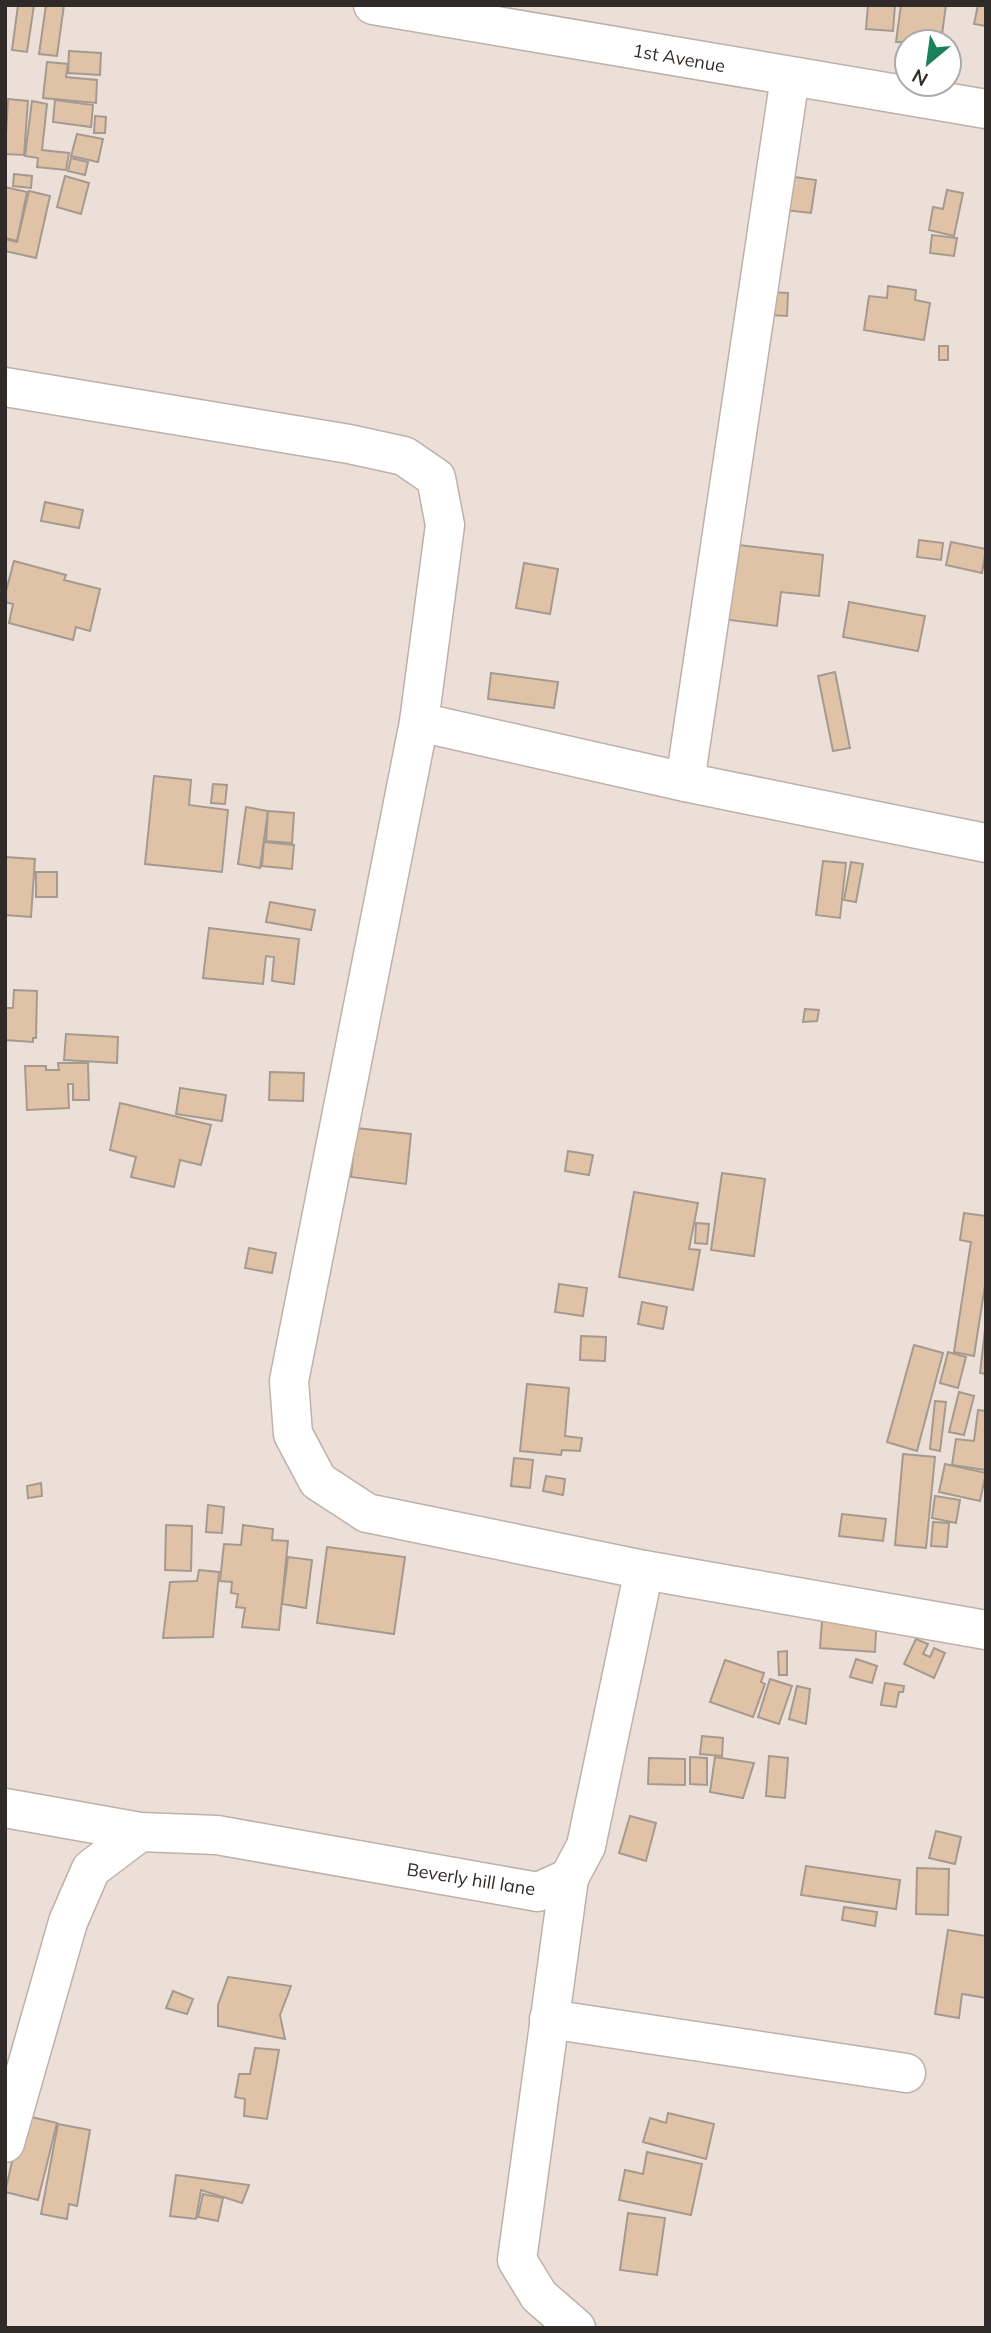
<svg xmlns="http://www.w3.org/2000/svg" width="991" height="2333" font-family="Mulish,sans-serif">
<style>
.building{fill:#e0c3a6;stroke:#a49a90;stroke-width:2}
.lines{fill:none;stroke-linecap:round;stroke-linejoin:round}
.minor-casing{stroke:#beb1a9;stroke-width:41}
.minor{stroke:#fff;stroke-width:38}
.labels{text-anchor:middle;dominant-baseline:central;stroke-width:6;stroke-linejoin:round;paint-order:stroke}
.street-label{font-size:18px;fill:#302b28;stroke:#fff}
</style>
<rect width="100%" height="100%" fill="#ecdfd7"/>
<!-- building -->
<g class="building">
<polygon points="18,5 34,5 27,52 12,50"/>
<polygon points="46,5 64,5 57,56 39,54"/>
<polygon points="868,5 895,5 893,31 866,29"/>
<polygon points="901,5 946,5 941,42 896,42"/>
<polygon points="978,5 986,5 986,26 974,24"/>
<polygon points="69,51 101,53 100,75 68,73"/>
<polygon points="47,62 68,64 66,77 97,80 96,103 43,98"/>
<polygon points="8,99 28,101 24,155 5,154"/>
<polygon points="55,100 93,105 91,127 53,122"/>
<polygon points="32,101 47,104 42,150 69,153 66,170 37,167 38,158 25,156"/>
<polygon points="95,116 106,117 105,133 94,133"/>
<polygon points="77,134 103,139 98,162 71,156"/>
<polygon points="71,158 88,162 85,175 68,171"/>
<polygon points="14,174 32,176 31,188 13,186"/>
<polygon points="781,175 816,180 811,213 776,209"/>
<polygon points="65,176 89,183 81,214 57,207"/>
<polygon points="5,187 27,192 17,241 5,238"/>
<polygon points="947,190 963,193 954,236 929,230 933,207 943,209"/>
<polygon points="29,191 50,196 36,258 5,251 5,239 17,242"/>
<polygon points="932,235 957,238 954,256 930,253"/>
<polygon points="888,286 916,290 915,300 930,303 924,340 864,330 869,296 887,298"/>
<polygon points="770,292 788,293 787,316 770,315"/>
<rect x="939" y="346" width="9" height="14"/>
<polygon points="45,502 83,510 79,528 41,521"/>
<polygon points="919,540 943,543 941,560 917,557"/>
<polygon points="951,542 986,549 982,573 946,565"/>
<polygon points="730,544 823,555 819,596 781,592 777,626 722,619"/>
<polygon points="14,561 66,575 64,580 100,589 90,631 76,627 73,640 9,623 13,604 5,602 5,595"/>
<polygon points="524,563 558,569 550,614 516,608"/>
<polygon points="849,602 925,616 918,651 843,637"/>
<polygon points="835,672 850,748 833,751 818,676"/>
<polygon points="491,673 558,682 554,708 488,699"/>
<polygon points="154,776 191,780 189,805 228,810 222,872 145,864"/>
<polygon points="213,784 227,785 225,804 211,803"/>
<polygon points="246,807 268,811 260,868 238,864"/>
<polygon points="268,811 294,813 292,843 266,841"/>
<polygon points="264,842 294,845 292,869 262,866"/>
<polygon points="5,857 35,859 31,917 5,915"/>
<polygon points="823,861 846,863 840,918 816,915"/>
<polygon points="851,862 863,864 856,902 844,900"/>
<rect x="36" y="872" width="21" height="25"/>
<polygon points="270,902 315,910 311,930 266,922"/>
<polygon points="209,928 299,939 294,984 272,981 274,957 266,956 263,984 203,978"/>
<polygon points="14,990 37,991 36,1038 33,1038 33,1042 5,1040 5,1008 13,1008"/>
<polygon points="805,1009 819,1010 817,1021 803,1022"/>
<polygon points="66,1034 118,1037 117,1063 64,1060"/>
<polygon points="58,1063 88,1063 89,1100 73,1100 73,1084 68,1084 69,1108 27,1110 25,1066 46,1066 46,1070 59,1070"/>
<polygon points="270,1072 304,1073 303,1101 269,1100"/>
<polygon points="180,1088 226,1095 222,1121 176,1114"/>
<polygon points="120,1103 211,1125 201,1165 180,1160 174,1187 131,1177 136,1157 110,1150"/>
<polygon points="356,1128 411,1134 406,1184 351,1177"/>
<polygon points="568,1151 593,1155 589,1175 565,1171"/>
<polygon points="722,1173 765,1179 754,1256 711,1250"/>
<polygon points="634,1192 698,1203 689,1249 700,1250 693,1290 619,1277"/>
<polygon points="964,1213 986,1216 986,1279 974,1356 954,1352 971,1242 960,1240"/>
<polygon points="696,1223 709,1224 707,1244 695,1243"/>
<polygon points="249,1248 276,1253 272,1273 245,1268"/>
<polygon points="559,1284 587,1288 583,1316 555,1312"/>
<polygon points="642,1302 667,1307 663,1329 638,1324"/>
<polygon points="986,1321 986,1374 980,1373"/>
<polygon points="581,1336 606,1337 605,1361 580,1360"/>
<polygon points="914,1345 943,1353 917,1451 887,1442"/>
<polygon points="948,1352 966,1357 958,1388 940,1383"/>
<polygon points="527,1384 569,1388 565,1436 582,1438 580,1451 562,1450 561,1455 520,1451"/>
<polygon points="959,1392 974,1396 964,1435 949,1432"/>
<polygon points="935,1401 946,1402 940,1451 930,1449"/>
<polygon points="978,1410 986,1411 986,1470 952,1465 956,1439 974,1441"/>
<polygon points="903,1454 935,1457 926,1548 895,1545"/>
<polygon points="514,1458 533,1460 530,1488 511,1486"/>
<polygon points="945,1464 986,1473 980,1501 939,1492"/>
<polygon points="546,1476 565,1479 563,1495 543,1491"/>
<polygon points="41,1483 42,1496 28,1498 27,1486"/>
<polygon points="935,1496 960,1500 956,1523 932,1518"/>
<polygon points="208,1505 224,1507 222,1533 206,1532"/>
<polygon points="842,1514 886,1519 883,1541 839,1536"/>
<polygon points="933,1522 949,1523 947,1547 931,1546"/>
<polygon points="166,1525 192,1526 191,1571 165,1570"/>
<polygon points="243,1525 273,1529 272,1540 288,1541 279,1630 242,1627 245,1608 236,1607 238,1594 231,1593 232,1582 220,1581 224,1544 241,1545"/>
<polygon points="327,1547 405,1557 394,1634 317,1623"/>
<polygon points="288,1557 312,1560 306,1608 282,1604"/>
<polygon points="199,1570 219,1572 213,1637 163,1638 170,1582 197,1581"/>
<polygon points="823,1608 877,1611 875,1652 820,1648"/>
<polygon points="916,1639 928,1644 923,1654 930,1657 934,1648 945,1653 934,1678 904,1664"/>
<polygon points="787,1651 787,1675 779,1675 778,1652"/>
<polygon points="856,1659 877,1666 872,1683 850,1677"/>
<polygon points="725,1660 764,1673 761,1682 765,1684 753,1717 710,1702"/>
<polygon points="770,1679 792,1686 779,1724 758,1717"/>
<polygon points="885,1683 904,1686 903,1692 899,1692 896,1707 881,1705"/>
<polygon points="797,1686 810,1689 806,1724 789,1719"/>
<polygon points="702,1736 723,1738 722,1756 700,1754"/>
<polygon points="769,1756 788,1758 785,1798 766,1796"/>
<polygon points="690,1757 707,1758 707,1785 690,1784"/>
<polygon points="715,1757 754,1763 743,1798 710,1792"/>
<polygon points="649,1758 685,1759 685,1785 648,1784"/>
<polygon points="630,1816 656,1823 646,1861 619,1853"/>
<polygon points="936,1831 961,1837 955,1864 929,1858"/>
<polygon points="806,1866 900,1880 896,1909 801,1895"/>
<polygon points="917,1868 949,1869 948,1915 916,1914"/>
<polygon points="844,1907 877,1912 875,1926 842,1920"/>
<polygon points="948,1930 986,1936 986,1998 962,1994 959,2018 935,2014"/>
<polygon points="228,1977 291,1986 280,2015 285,2039 218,2026 218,2005"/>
<polygon points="173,1991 193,1999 187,2014 166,2008"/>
<polygon points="255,2048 279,2050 267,2119 244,2116 245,2099 235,2097 239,2074 250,2074"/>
<polygon points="668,2113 714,2124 706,2159 643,2142 650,2118 666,2123"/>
<polygon points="23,2115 57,2123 38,2200 5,2192"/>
<polygon points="58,2124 90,2130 77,2206 69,2204 67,2219 41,2214"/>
<polygon points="647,2152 702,2164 691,2215 619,2200 625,2170 643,2174"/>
<polygon points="176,2175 249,2185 242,2203 201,2190 196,2219 170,2216"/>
<polygon points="203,2194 223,2198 218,2221 198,2217"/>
<polygon points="628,2213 665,2218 657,2275 620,2270"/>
</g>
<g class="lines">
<defs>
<g id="minor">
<polyline points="373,5 986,109"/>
<polyline points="5,387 349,444 404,456 436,478 445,525 419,722 289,1381 293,1434 318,1481 367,1513 644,1570 986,1630"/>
<polyline points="419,722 685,782 986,843"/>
<polyline points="685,782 790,77"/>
<polyline points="5,1808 140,1832 217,1835 538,1892 569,1878 586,1846 644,1570"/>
<polyline points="569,1878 517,2260 539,2296 576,2328"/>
<polyline points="549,2019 906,2073"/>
<polyline points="5,2143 68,1922 91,1869 140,1832"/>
</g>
</defs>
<!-- minor casing -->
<use href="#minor" class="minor-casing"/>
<!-- minor -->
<use href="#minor" class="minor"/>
</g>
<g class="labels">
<!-- street labels -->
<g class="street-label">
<text transform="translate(679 58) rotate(10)">1st Avenue</text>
<text transform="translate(471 1879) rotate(9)">Beverly hill lane</text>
</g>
</g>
<!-- border -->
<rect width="991" height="2333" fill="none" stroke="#302b28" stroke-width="14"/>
<!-- north arrow -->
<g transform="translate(928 63) rotate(209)"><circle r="33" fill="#ffffff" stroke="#acaaa9" stroke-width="2"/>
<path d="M0-5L12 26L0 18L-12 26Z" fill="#1c815b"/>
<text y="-10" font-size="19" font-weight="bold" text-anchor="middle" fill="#302b28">N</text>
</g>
</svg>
